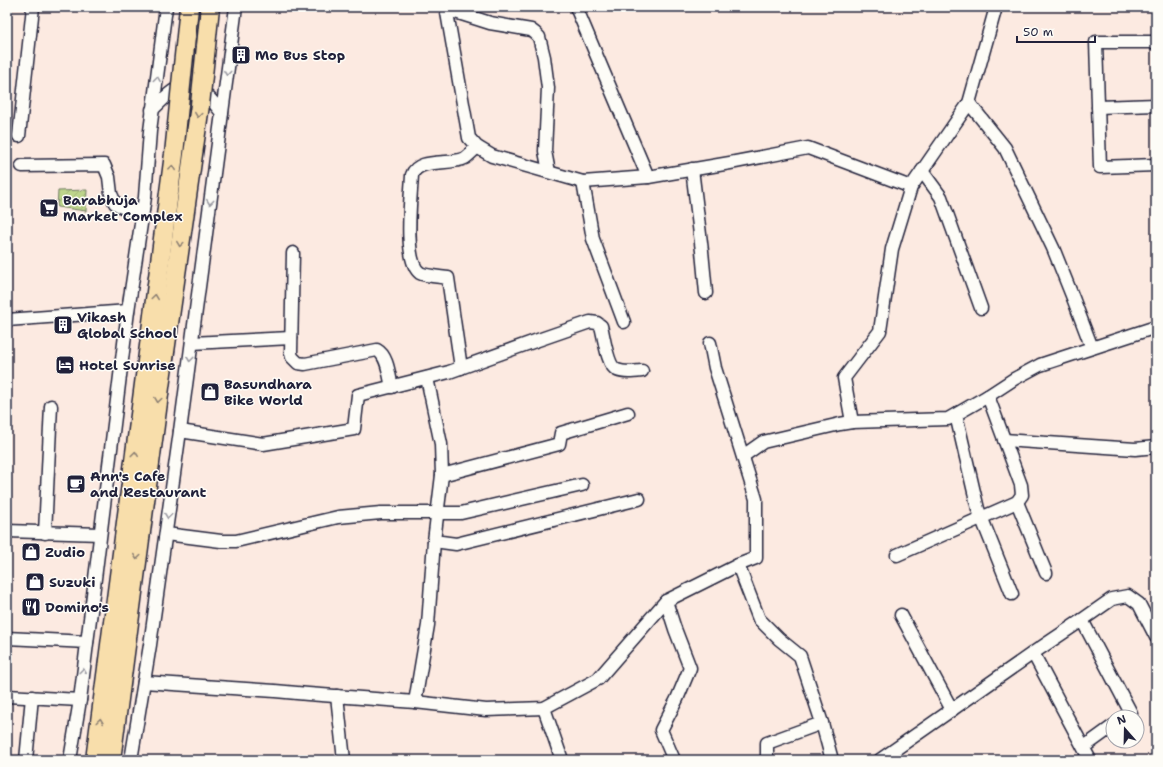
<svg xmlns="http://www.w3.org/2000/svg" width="1163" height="767" font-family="'Shantell Sans',sans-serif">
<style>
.garden{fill:url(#garden-furrows);stroke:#707b63}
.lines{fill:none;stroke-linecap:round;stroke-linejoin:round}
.minor-casing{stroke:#22223b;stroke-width:15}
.minor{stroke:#fdfcf7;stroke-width:12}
.highway-bridge-casing{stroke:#22223b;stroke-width:21;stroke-linecap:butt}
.highway-bridge{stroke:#f8deab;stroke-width:18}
.oneway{stroke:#9a9aa2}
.oneway2{stroke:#8d8073}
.labels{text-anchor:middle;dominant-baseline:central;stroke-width:3;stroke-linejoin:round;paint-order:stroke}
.poi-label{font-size:14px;font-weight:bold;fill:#22223b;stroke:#fdfcf7;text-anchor:start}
</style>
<defs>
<pattern id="garden-furrows" width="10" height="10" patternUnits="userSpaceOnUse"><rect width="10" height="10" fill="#bdd48b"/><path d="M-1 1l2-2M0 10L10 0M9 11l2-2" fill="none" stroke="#a2b679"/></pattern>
</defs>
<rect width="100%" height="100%" fill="#fceae1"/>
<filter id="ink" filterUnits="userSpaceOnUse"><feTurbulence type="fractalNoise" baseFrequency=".025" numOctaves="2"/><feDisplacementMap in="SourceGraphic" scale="8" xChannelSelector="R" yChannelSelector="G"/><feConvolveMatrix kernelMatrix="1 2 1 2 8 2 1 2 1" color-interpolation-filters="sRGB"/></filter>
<g filter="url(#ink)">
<!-- garden -->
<polygon class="garden" points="87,190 86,211 57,207 58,191"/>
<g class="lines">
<defs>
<g id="minor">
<polyline points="446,7 469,138 477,147 492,156 583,182 648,177 730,163 808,148 911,187"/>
<polyline points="576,7 648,177"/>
<polyline points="996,7 969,103 1005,148 1053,248 1073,298 1092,348"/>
<polyline points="446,9 490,23 531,30 535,33 539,37 544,57 548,88 545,151 549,172"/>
<polyline points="1156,42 1096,42 1100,167 1156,165"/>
<polyline points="1098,107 1156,105"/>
<path d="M152 110C160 103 167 94 176 89 196 78 211 99 222 113"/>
<polyline points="19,136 33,7"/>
<polyline points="22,166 104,165 109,177 111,194 115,203 122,207 143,210"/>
<polyline points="692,169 702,251 706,293"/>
<polyline points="922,171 941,197 981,308"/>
<polyline points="583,182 593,239 624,322"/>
<path d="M293 253 291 353 292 357 298 363 305 364 377 350C388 356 389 376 392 387"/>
<polyline points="7,320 128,311"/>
<polyline points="192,343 291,338"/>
<path d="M461 368 448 278C442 277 425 276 420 273 403 261 411 196 412 175 418 157 450 166 465 158 469 155 473 151 477 147"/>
<polyline points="427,378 441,444 442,475 434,541 456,544 639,499"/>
<polyline points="956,415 978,509 1012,594"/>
<polyline points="852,422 844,378 880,331 892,249 911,187 969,103"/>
<path d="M180 431 263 444 354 429 358 395 449 372 538 340 590 322 597 323 601 326C604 336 607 366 617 370 624 373 633 372 642 371"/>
<polyline points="1004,440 1135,449 1156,447"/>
<polyline points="743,456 763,442 840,424 852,422 948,419 988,396 1014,379 1040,365 1156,327"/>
<polyline points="442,475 559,444 561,433 628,413"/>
<polyline points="1017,502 1046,573"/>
<polyline points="7,531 100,534"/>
<polyline points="45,533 51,406"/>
<polyline points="166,534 221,541 236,541 338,517 381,513 461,513 582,485"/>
<polyline points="897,555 1017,502 1022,495 1021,485 988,396"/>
<polyline points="738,565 759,619 779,639 800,656 822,723 832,760"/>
<polyline points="666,601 675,629 690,668 677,699 661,730 674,760"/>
<polyline points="901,615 952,710"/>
<polyline points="1082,620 1131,713 1126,717"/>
<polyline points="7,638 87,642"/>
<polyline points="1033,653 1090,760"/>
<polyline points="144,682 275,691 308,694 415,702 486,710 544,708 598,679 666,601 738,565 756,558 756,499 715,368 710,343"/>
<polyline points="7,696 80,700"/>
<polyline points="337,696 344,760"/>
<polyline points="415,702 428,625 434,541"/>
<polyline points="544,708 562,760"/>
<polyline points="1084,747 1113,726"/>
<polyline points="26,760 32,697"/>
<polyline points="70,760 80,700 128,311 145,197 150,131 166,7"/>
<polyline points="131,760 150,645 180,431 236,7"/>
<polyline points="767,760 767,743 822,723"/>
<polyline points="880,760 1033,653 1082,620 1112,599 1128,596 1139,604 1156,637"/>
</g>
</defs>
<!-- minor casing -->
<use href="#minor" class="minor-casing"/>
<!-- minor -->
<use href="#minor" class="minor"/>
<defs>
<g id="highway-bridge">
<polyline points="95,760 174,154 189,7"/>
<polyline points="111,760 160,387 200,105 210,7"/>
</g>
</defs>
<!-- highway-bridge casing -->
<use href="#highway-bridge" class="highway-bridge-casing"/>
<!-- highway-bridge -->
<use href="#highway-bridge" class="highway-bridge"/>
</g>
<!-- one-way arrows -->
<defs><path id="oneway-chevron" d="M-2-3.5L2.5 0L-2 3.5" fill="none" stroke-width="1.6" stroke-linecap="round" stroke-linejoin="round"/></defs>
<g class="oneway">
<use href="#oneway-chevron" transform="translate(227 73) rotate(97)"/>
<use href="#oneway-chevron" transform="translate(157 79) rotate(-82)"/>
<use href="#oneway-chevron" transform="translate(210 202) rotate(97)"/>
<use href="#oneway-chevron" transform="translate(190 359) rotate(97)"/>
<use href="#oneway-chevron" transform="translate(168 516) rotate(98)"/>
<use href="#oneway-chevron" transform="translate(83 671) rotate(-83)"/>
</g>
<g class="oneway2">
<use href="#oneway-chevron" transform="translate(198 115) rotate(98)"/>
<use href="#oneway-chevron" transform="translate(172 168) rotate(-82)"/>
<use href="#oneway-chevron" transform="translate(180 244) rotate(98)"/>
<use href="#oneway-chevron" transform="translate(155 297) rotate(-82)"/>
<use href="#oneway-chevron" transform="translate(158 400) rotate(98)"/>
<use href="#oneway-chevron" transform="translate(135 454) rotate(-83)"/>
<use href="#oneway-chevron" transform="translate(137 557) rotate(98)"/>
<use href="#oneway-chevron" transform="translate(100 721) rotate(-82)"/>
</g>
</g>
<!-- icons -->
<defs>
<symbol id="building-square" viewBox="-11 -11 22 22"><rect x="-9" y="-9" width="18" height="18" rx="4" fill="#22223b" stroke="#fdfcf7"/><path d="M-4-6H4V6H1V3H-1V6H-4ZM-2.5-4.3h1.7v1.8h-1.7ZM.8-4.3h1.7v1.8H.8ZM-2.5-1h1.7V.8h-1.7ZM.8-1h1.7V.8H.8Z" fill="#fff"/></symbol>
<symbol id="supermarket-square" viewBox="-11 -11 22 22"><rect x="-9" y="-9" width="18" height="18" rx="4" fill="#22223b" stroke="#fdfcf7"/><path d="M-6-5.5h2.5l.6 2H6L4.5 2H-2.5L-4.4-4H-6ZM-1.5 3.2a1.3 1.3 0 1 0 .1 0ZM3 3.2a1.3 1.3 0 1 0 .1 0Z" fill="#fff"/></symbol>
<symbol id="hotel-square" viewBox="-11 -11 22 22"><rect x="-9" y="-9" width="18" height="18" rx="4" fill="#22223b" stroke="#fdfcf7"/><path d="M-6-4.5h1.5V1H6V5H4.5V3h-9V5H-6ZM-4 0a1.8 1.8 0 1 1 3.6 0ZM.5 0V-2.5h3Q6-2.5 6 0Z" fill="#fff"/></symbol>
<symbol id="shop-square" viewBox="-11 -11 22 22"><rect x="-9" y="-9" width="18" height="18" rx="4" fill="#22223b" stroke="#fdfcf7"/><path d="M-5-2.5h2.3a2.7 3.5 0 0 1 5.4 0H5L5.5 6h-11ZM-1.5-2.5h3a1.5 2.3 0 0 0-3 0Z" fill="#fff"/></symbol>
<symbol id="cafe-square" viewBox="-11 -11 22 22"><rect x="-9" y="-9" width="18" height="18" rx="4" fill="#22223b" stroke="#fdfcf7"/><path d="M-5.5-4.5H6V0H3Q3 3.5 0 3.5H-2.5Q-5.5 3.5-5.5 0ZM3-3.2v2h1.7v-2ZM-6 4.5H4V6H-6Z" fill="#fff"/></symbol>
<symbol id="restaurant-square" viewBox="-11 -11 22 22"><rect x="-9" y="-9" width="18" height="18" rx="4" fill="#22223b" stroke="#fdfcf7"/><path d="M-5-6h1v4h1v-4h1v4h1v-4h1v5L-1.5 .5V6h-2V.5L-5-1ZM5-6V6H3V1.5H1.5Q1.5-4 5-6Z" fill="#fff"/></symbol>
</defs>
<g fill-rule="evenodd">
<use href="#building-square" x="230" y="44" width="22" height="22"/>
<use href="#supermarket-square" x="38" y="197" width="22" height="22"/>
<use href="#building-square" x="52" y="314" width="22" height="22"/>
<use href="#hotel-square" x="54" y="354" width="22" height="22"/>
<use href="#shop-square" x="199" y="381" width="22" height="22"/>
<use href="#cafe-square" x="65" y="473" width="22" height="22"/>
<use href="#shop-square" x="20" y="541" width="22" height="22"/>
<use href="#shop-square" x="24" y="571" width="22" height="22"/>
<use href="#restaurant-square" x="20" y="596" width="22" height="22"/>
</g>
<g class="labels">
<!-- poi labels -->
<g class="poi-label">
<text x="255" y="55">Mo Bus Stop</text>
<text x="63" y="200">Barabhuja<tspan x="63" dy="16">Market Complex</tspan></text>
<text x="77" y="317">Vikash<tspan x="77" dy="16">Global School</tspan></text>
<text x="79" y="365">Hotel Sunrise</text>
<text x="224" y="384">Basundhara<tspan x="224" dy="16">Bike World</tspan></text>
<text x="90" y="476">Ann's Cafe<tspan x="90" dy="16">and Restaurant</tspan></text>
<text x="45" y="552">Zudio</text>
<text x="49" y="582">Suzuki</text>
<text x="45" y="607">Domino's</text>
</g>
</g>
<!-- margin -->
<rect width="1163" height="767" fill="none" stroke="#fdfcf7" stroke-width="24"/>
<rect x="12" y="12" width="1139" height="743" fill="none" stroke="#22223b" stroke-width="1.5" filter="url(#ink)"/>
<!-- north arrow -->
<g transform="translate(1125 729) rotate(340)"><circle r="19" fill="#fdfcf7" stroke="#a5a5ac"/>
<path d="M0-3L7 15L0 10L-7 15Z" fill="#22223b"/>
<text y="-6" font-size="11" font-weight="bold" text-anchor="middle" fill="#22223b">N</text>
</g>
<!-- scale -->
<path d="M1017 36v6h78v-6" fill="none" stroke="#22223b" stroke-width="2"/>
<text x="1023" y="36" font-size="12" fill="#22223b" stroke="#fdfcf7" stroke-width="3" paint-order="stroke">50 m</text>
</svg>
